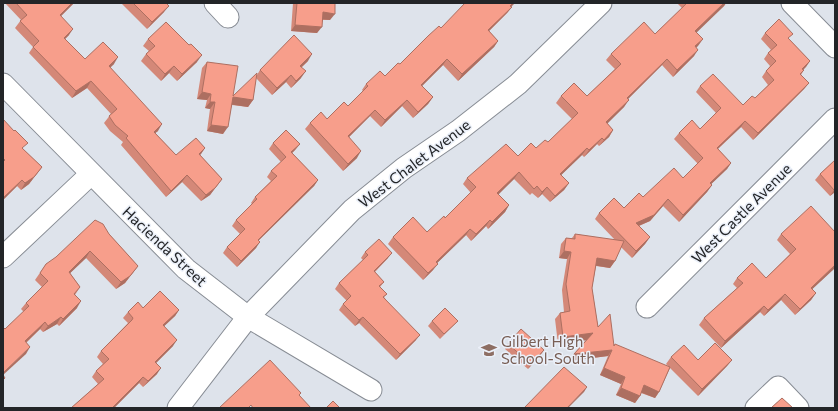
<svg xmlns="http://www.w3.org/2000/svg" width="838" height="411" font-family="Commissioner,sans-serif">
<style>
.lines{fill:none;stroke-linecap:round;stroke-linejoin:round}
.minor-casing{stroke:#878c94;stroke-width:23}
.minor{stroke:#fff;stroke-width:21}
.wall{fill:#d48878}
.shaded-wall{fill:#ad6f61}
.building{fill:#f79e8b;stroke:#ad6f61}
.labels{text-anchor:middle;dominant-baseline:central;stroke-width:3;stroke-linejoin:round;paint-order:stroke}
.street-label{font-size:15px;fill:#232528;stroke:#ebf0f9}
.education-label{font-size:15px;fill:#785e54;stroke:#ebf0f9;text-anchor:start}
</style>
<rect width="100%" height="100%" fill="#dee3eb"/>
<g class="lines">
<defs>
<g id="minor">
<polyline points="215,3 228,17"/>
<polyline points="792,3 835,47"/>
<polyline points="3,84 186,269 248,317 371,390"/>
<polyline points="3,257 91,174"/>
<polyline points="647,307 835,119"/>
<polyline points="178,408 248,317 352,210 404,168 458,131 518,84 601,3"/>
<polyline points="756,408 778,387 798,408"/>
</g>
</defs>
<!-- minor casing -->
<use href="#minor" class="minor-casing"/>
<!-- minor -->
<use href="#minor" class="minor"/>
</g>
<!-- wall -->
<g class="wall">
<polygon points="5,3 74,3 61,16 69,35 65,39 85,59 114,64 110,67 158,131 155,133 176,155 205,148 200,155 222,179 210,195 201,201 182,182 166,197 121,145 123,142 110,131 104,123 111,114 87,88 72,98 29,53 33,47 15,28 21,20"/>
<polygon points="121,3 166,3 164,12 147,29"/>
<polygon points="293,3 335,3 330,20 323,20 317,33 291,31"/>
<polygon points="677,3 726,3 724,6 696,32 703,39 696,47 694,56 673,77 662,65 628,99 624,107 607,123 613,130 609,137 599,146 597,144 584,157 582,155 561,175 569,183 564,190 550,202 542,194 538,198 532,193 530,195 514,179 498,194 509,205 505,212 488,229 486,226 471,241 466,235 437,263 433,270 423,280 388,244 393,237 427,232 445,218 471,193 463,184 467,178 536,148 548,142 572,119 556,103 561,96 587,96 615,69 606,60 611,54 655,34 682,8"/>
<polygon points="512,7 507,13 489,31 498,41 494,47 458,81 443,65 422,86 433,97 428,104 413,118 402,106 381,127 370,116 349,137 357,158 343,171 305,129 310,123 327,119 348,106 363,91 362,90 366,84 385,76 400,64 441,28"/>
<polygon points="765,33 789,39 810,61 803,70 804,70 801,75 809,83 804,89 753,140 741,127 718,149 731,163 727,169 711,184 712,185 707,192 679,222 663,206 650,221 639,226 650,237 645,244 632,258 621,247 615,261 610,268 596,266 592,288 598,327 614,345 669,367 666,364 671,357 698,360 732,360 727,366 698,396 670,368 659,392 655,398 641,393 640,396 635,403 616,395 621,384 600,375 608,356 569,361 574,354 586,340 558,344 555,319 560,313 564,312 562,290 567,259 559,258 561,244 566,238 572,238 575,234 615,240 595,219 599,213 624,208 643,197 683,178 698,164 674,139 679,133 700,129 716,113 696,92 700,86 743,105 755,98 768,85 762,77 766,71 770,66 764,59 768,53 771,50 761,39"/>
<polygon points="148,39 197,62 177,81 169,73 161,81 141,61 146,54 149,51 143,46"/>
<polygon points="308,61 302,67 301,78 291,88 286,82 272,95 256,78 253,100 248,107 232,105 223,134 207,131 210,109 205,108 207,100 197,99 202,68 207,62 233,96 257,75 260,70"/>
<polygon points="3,119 23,149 42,167 29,184 21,190 17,186 3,200"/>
<polygon points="273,143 300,144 295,150 292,153 318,180 314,186 259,240 256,248 237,267 223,253 227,247 240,234 232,226 236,220 252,204 251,203 255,197 271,181 267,177 271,171 281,162 269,149"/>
<polygon points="835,160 835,192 830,196 815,180 820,174"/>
<polygon points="109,234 138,266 125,283 116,289 86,258 70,273 80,287 75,295 77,308 59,326 57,324 43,332 40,329 26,343 26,354 5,329 24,312 21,309 26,303 42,287 35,280 46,264"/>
<polygon points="781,234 835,268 812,289 816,293 811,300 795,315 781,300 764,316 760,312 721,348 699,325 704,318 737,288 733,284 737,278 766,278 790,254 777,240"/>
<polygon points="365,252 388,258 375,272 384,282 380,287 387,294 384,297 416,340 396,360 359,323 355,326 339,310 343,304 347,301 335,289 339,283 363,260 361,258"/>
<polygon points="143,308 179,310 175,316 164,326 173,346 156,363 157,374 143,387 139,383 114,408 71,408 98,384 92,377 96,371 103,364 97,357 101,351 128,323 123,318 128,312"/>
<polygon points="432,321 458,321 440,339 428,326"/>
<polygon points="508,344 544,350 541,354 528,369 505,349"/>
</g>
<!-- shaded-wall -->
<g class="shaded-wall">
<polygon points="72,3 74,3 55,22 60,15"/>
<polygon points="513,3 515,3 506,12 510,6"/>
<polygon points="724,3 726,3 724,6 691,38 695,31"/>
<polygon points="169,6 164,12 147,29 152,22"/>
<polygon points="512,7 507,13 483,37 488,30"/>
<polygon points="323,12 335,14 330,20 319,19"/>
<polygon points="295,25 322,27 317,33 291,31"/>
<polygon points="73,29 69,35 60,44 64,38"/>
<polygon points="703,39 698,46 691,53 695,46"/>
<polygon points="498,41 494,47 458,81 462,74"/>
<polygon points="698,50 694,56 673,77 677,70"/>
<polygon points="312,54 308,61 296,72 300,66"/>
<polygon points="202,55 197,62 177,81 182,74"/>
<polygon points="118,57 114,64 105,73 109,66"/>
<polygon points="447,59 443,65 416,92 421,85"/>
<polygon points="667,59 662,65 622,105 627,98"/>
<polygon points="810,61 806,67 798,75 802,69"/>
<polygon points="174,66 169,73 161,81 165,74"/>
<polygon points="306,71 301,78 291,88 296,81"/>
<polygon points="291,75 286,82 272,95 277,88"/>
<polygon points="91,81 87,88 72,98 76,91"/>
<polygon points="809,83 804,89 753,140 758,133"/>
<polygon points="202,92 211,94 207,100 197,99"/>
<polygon points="233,97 253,100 248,107 228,104"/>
<polygon points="433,97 428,104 413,118 418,112"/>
<polygon points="407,100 402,106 381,127 385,120"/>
<polygon points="629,100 624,107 602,129 606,122"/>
<polygon points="210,102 215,102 210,109 205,108"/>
<polygon points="375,110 370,116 343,143 348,136"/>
<polygon points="745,121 741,127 712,154 717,148"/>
<polygon points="162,124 158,131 149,138 154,132"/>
<polygon points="211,125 228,127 223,134 207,131"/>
<polygon points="613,130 609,137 599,146 604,140"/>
<polygon points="602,138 597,144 584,157 589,150"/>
<polygon points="300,144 295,150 287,158 291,152"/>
<polygon points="205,148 201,154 194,161 199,154"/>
<polygon points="587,148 582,155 555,181 560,174"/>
<polygon points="361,151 357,158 343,171 348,164"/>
<polygon points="731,163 727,169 705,190 710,183"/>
<polygon points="42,167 29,184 21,190 25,183"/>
<polygon points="519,172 514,179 493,200 497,193"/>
<polygon points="187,175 182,182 166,197 171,191"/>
<polygon points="222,179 210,195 201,201 206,195"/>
<polygon points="22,180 17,186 3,200 3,198"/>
<polygon points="318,180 314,186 253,246 258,240"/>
<polygon points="569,183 564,190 550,202 555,196"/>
<polygon points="712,185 707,192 679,222 683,215"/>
<polygon points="547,187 542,194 538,198 542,192"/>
<polygon points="835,189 835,192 830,196 834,190"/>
<polygon points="668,199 663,206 650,221 631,229 636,223"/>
<polygon points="509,205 505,212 488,229 492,222"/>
<polygon points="490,220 486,226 471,241 476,234"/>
<polygon points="470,229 466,235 431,269 436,262"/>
<polygon points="650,237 645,244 632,258 636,251"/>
<polygon points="260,242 256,248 237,267 241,261"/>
<polygon points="90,251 86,258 64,279 69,272"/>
<polygon points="564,251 571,252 567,259 559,258"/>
<polygon points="392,253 388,258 370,276 374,271"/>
<polygon points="597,258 615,261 610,268 592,265"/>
<polygon points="438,264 433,270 423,280 428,273"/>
<polygon points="835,265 835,268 806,295 811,288"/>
<polygon points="138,266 125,283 116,289 121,282"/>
<polygon points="816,293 811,300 795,315 800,309"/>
<polygon points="785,294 781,300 764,316 768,310"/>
<polygon points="81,301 77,308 59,326 63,319"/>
<polygon points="764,306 760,312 721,348 725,341"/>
<polygon points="179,310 175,316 159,331 163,325"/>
<polygon points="61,317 57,324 43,332 48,326"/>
<polygon points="363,317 359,323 355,326 359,320"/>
<polygon points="45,322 40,329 20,348 25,341"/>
<polygon points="593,333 588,340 558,344 563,337"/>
<polygon points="420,335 416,340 396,360 400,354"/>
<polygon points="177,340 173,346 151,368 155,362"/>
<polygon points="30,347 26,354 3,375 3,373"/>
<polygon points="544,350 541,354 528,369 531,364"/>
<polygon points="612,350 608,356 569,361 574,354"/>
<polygon points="732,360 727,366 698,396 702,389"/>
<polygon points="161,368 157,374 143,387 148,381"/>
<polygon points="604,368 625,377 621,384 600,375"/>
<polygon points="143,377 139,383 114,408 112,408"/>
<polygon points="644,385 659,392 655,398 640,392"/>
<polygon points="587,387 584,392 568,408 567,408"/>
<polygon points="621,388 640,396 635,403 616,395"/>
</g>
<!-- building -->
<g class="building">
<polygon points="16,3 72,3 60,15 73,29 64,38 85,59 103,42 118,57 109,66 162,124 154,132 176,155 196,138 205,148 199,154 222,179 215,188 206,195 187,175 171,191 126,138 128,136 115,125 109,116 117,109 91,81 76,91 33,47 39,41 20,21 27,15"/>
<polygon points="133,3 166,3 169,6 152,22"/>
<polygon points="297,3 335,3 335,14 323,12 322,27 295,25"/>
<polygon points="465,3 513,3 510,6 512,7 488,30 498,41 462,74 447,59 421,85 433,97 418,112 407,100 385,120 375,110 348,136 361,151 348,164 310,123 321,112 327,119 344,102 348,106 368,86 366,84 380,71 385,76 398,63 400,64 428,36 439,26 441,28"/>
<polygon points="687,3 724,3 695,31 703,39 695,46 698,50 677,70 667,59 627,98 629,100 606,122 613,130 604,140 602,138 589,150 587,148 560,174 569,183 555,196 547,187 542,192 537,186 534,189 519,172 497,193 509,205 492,222 490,220 476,234 470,229 436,262 438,264 428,273 393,237 413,217 427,232 444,216 445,218 476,187 467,178 506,144 518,156 531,143 536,148 545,140 548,142 578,113 561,96 574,83 587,96 621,64 611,54 644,22 655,34"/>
<polygon points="779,19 793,34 788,38 810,61 802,69 804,70 800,74 809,83 758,133 745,121 717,148 731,163 710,183 712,185 683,215 668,199 654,215 636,223 650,237 636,251 599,213 614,198 624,208 639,193 643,197 674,168 683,178 703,158 679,133 692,120 700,129 721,108 700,86 713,74 743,105 752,96 755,98 774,80 766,71 776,61 768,53 777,45 765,33"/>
<polygon points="166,22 189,45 191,44 202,55 182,74 174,66 165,74 146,54 155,46 148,39"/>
<polygon points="294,35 312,54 300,66 306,71 296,81 291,75 277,88 260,70"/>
<polygon points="207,62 238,66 233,96 257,73 253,100 233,97 228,127 211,125 215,102 210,102 211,94 202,92"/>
<polygon points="3,119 14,131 15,130 28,143 22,148 42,167 34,177 25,183 22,180 3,198 3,162 5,160 3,158"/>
<polygon points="286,130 300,144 291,152 318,180 258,240 260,242 241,261 227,247 245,229 236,220 257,199 255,197 277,176 271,171 286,157 273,143"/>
<polygon points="835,160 835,189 834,190 820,174"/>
<polygon points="811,206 835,232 835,265 811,288 816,293 800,309 785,294 768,310 764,306 725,341 704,318 743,283 737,278 752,263 766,278 796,249 781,234"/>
<polygon points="95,220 103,224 109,234 138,266 130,276 121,282 90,251 69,272 80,287 74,294 81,301 63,319 61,317 48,326 45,322 25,341 30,347 3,373 3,327 5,329 29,306 26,303 48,281 40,273 46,264 56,257"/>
<polygon points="575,234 624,241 615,261 597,258 592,288 598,327 610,314 614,346 615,344 670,367 659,392 644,385 640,396 621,388 625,377 604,368 612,350 574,354 593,333 563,337 560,313 570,311 566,284 571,252 564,251 566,238 575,239"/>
<polygon points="379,239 392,253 374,271 384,282 379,286 387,294 383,297 420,335 400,354 363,317 359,320 343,304 351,296 339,283 368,255 365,252"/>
<polygon points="160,291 179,310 163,325 177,340 155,362 161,368 148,381 143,377 112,408 71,408 104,379 96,371 109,359 101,351 132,320 133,318 128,312 138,302 143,308"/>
<polygon points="445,308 458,321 444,334 432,321"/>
<polygon points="521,329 544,350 531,364 508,344"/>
<polygon points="715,343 732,360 702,389 671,357 684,345 698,360"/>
<polygon points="270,360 301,393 299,395 311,408 253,408 251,405 248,408 219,408"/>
<polygon points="564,367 587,387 567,408 524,408"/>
<polygon points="3,375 5,378 3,380"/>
<polygon points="782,398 793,408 771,408"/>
<polygon points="333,401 340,408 326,408"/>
</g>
<!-- icons -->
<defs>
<symbol id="school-bare" viewBox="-9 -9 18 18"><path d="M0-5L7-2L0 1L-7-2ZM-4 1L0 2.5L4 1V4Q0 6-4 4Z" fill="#8d6e63" stroke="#ebf0f9" stroke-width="2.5" paint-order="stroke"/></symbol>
</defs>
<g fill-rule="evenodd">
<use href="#school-bare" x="478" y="339" width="22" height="22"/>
</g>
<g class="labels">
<!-- street labels -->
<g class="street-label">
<text transform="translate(414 163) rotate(-37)">West Chalet Avenue</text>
<text transform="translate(741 213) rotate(-45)">West Castle Avenue</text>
<text transform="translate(165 246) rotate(43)">Hacienda Street</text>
</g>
<!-- education labels -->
<g class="education-label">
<text x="501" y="341">Gilbert High<tspan x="501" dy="17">School-South</tspan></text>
</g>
</g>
<!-- border -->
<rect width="838" height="411" fill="none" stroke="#232528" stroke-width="8"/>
</svg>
